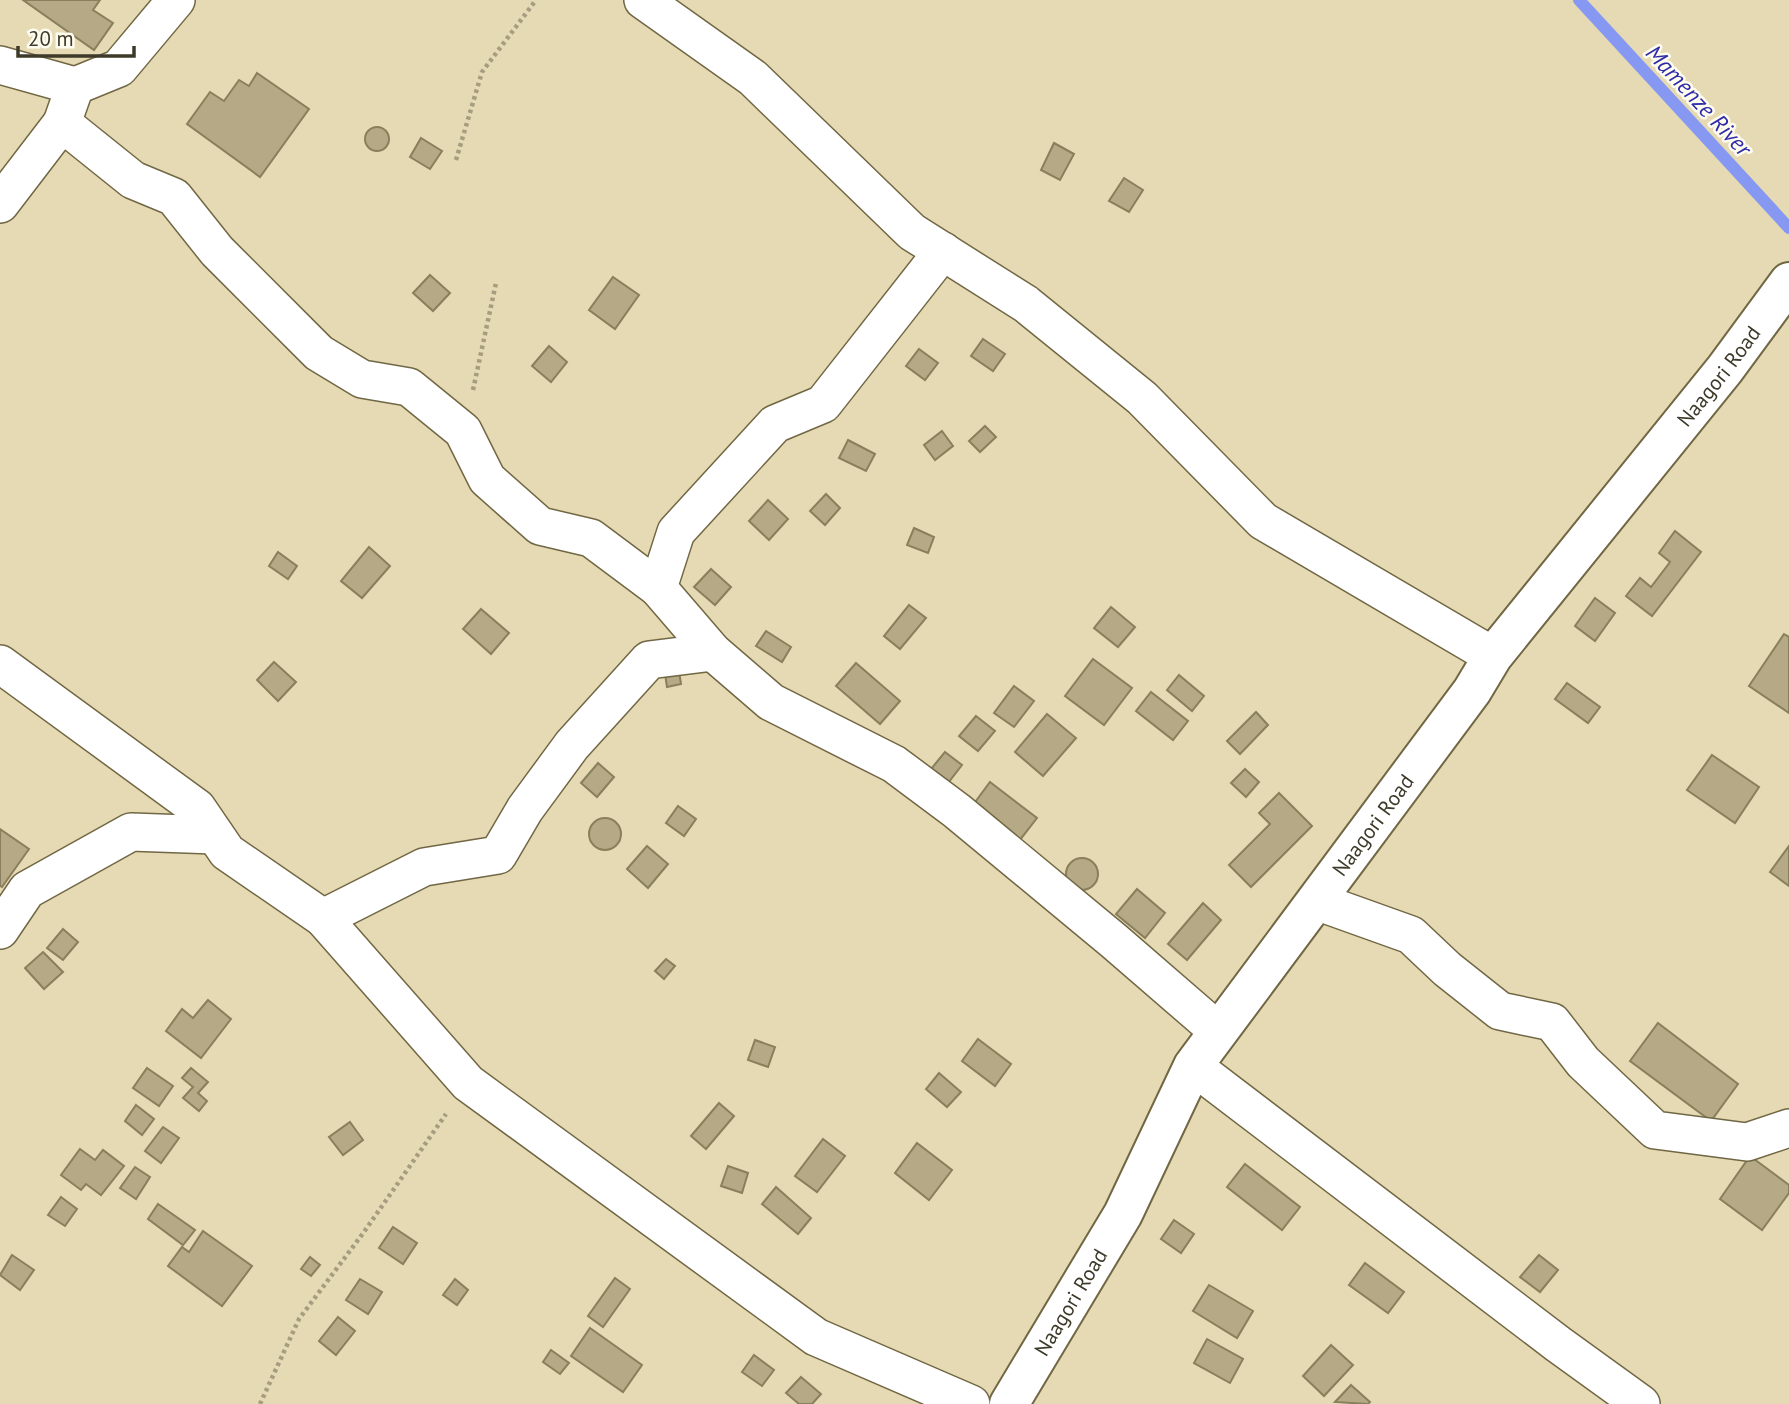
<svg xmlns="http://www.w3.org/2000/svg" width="1789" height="1404" font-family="'PT Sans',sans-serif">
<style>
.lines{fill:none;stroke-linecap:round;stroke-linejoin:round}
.stream{stroke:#8798f2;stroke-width:12}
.building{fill:#b5aa85;stroke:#8a7f5c;stroke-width:2}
.minor-casing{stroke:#716744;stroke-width:40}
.tertiary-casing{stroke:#716744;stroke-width:42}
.path{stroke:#a59d7f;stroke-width:4.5;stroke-dasharray:3.5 3.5;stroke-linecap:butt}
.minor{stroke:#fff;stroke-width:37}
.tertiary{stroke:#fff;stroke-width:38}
.labels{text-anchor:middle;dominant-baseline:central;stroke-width:5;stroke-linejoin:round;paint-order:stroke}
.street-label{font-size:21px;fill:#3e3a2a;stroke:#fefbef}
.water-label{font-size:23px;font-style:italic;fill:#2e2aaa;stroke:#fefbef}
</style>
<rect width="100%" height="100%" fill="#e5dab3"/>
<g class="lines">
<!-- stream -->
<polyline class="stream" points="1579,0 1789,228"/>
</g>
<!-- building -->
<g class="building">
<polygon points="23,0 100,0 93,10 113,23 94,50"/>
<polygon points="257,73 309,109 260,177 187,124 210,92 224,101 239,80 249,86"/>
<circle cx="377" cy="139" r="12"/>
<polygon points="421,138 442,151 430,169 410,157"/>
<polygon points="1054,143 1074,154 1060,180 1041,170"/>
<polygon points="1124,178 1143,190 1129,212 1109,201"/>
<polygon points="430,275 450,293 433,311 413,293"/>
<polygon points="613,277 639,295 615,329 589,310"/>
<polygon points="983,339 1005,354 993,371 971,356"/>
<polygon points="549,346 567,362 551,382 532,366"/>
<polygon points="919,349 938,363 925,380 906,366"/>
<polygon points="985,426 996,437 980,452 969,441"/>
<polygon points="942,431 953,446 935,460 924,445"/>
<polygon points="848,440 875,454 866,471 839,458"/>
<polygon points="826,494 840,508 825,525 810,511"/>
<polygon points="768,500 788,519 769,540 749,521"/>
<polygon points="914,528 934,537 928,553 907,545"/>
<polygon points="1675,531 1701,552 1652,616 1626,596 1640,578 1651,587 1670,562 1659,553"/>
<polygon points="369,547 390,566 362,598 341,581"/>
<polygon points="278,552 297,566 288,579 269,566"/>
<polygon points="711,569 731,587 715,605 694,587"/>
<polygon points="1595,598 1615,613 1595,641 1575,626"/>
<polygon points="909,605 926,618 900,649 884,636"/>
<polygon points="1111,607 1135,627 1118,647 1094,628"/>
<polygon points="481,609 509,633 491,654 463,629"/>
<polygon points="766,631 791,647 782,662 756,646"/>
<polygon points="1784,634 1789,637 1789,713 1749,686"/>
<polygon points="1093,659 1132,688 1104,725 1065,696"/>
<polygon points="274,662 296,682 278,701 257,680"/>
<polygon points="856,663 900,701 880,724 836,686"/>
<polygon points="679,671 681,684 667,687 665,674"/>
<polygon points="1179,675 1204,696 1192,711 1167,690"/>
<polygon points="1567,683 1600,707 1588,723 1555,699"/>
<polygon points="1014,686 1034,701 1014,727 994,713"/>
<polygon points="1151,692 1188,721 1173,740 1136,711"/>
<polygon points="1256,712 1268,725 1240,754 1227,741"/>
<polygon points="1047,714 1076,738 1043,776 1015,752"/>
<polygon points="976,716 995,731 978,751 959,736"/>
<polygon points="945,752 962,765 948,783 931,769"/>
<polygon points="1712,755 1759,787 1735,823 1687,790"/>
<polygon points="598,763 614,777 597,797 581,783"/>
<polygon points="1245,769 1259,782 1246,797 1231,783"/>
<polygon points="990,782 1037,818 1016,845 970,809"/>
<polygon points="1279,793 1312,826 1251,887 1229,865 1270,824 1259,813"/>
<polygon points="678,806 696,819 684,836 666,823"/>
<circle cx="605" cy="834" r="16"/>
<polygon points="0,829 29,849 2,887 0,886"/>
<polygon points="647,846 668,864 648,888 627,869"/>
<polygon points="1789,846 1789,886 1770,872"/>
<circle cx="1082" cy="874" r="16"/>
<polygon points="1137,889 1165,913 1145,938 1116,914"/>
<polygon points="1203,903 1221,920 1187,960 1168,944"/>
<polygon points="63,929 78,942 63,960 47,948"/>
<polygon points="43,952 63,972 44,989 25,968"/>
<polygon points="666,959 675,966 664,979 655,971"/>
<polygon points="208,1000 231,1019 201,1058 166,1031 182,1009 193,1018"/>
<polygon points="1658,1023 1738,1084 1711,1121 1630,1061"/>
<polygon points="978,1039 1011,1064 995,1086 962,1061"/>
<polygon points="755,1040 775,1047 768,1067 748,1060"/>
<polygon points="147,1068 173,1086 159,1106 133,1088"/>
<polygon points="191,1068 208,1082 198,1093 207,1101 199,1111 183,1098 193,1087 182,1078"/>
<polygon points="939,1073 961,1092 947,1107 926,1089"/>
<polygon points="719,1103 734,1116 706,1149 691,1136"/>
<polygon points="136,1105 154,1119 142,1135 125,1121"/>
<polygon points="350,1122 363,1140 343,1155 329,1137"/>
<polygon points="163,1127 179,1138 161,1163 145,1151"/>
<polygon points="823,1139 845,1156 817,1192 795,1176"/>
<polygon points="917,1143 952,1170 929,1200 895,1173"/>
<polygon points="80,1149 95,1160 103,1150 124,1166 101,1195 86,1184 81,1190 61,1175"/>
<polygon points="1750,1156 1789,1185 1789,1193 1762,1230 1720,1199"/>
<polygon points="1245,1164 1300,1207 1282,1230 1227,1187"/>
<polygon points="728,1166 748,1173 742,1193 721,1186"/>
<polygon points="135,1167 150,1177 136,1199 120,1188"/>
<polygon points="776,1187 811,1218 798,1234 762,1204"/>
<polygon points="61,1197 77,1209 65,1226 48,1215"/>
<polygon points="158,1204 195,1230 183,1245 148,1219"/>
<polygon points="1174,1220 1194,1234 1181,1253 1161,1239"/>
<polygon points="393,1227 417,1243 403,1264 379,1248"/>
<polygon points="203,1231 252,1266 222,1306 168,1266 182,1247 189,1252"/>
<polygon points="12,1255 34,1270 20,1290 0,1275"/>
<polygon points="1539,1255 1558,1270 1540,1292 1520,1277"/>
<polygon points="310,1257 320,1265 311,1276 301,1269"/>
<polygon points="1365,1263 1404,1292 1388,1313 1349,1285"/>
<polygon points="615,1278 630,1289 603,1327 588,1316"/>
<polygon points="360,1279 382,1292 368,1314 346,1300"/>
<polygon points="455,1279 468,1290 457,1305 443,1295"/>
<polygon points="1209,1285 1253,1311 1237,1338 1193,1311"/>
<polygon points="338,1317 355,1331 336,1355 319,1341"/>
<polygon points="590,1328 642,1365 623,1392 571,1356"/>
<polygon points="1207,1339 1243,1359 1230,1383 1194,1363"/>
<polygon points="1331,1345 1353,1365 1324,1396 1303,1376"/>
<polygon points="551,1350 569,1363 560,1374 543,1362"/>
<polygon points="754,1355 774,1370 762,1386 742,1372"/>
<polygon points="801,1377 821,1394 812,1404 799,1404 786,1393"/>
<polygon points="1351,1385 1370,1402 1368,1404 1335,1402"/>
</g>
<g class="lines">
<defs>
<g id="minor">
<polyline points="176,0 119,68 75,86 62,123 133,180 174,197 217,251 319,353 362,379 409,387 463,431 487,479 540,526 591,538 658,588"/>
<polyline points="643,0 753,78 912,232 1026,304 1142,398 1263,521 1493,656"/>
<polyline points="0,65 75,86"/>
<polyline points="0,204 62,123"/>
<polyline points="943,251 823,404 775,424 676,532 658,588 713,652 771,702 894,764 957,811 1114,941 1218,1031"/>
<polyline points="0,664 197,808 227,852 323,918 468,1083 816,1337 971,1404"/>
<polyline points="1316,901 1411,935 1447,969 1500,1011 1552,1022 1583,1062 1655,1130 1747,1142 1789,1128"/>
<polyline points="323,918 424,867 498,855 525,809 572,745 649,660 713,652"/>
<polyline points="0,930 27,890 131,832 215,835"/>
<polyline points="1193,1066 1558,1344 1641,1404"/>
</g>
<g id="tertiary">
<path id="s1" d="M1009 1404 1123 1214 1193 1066 1472 691 1493 656 1725 369 1789 282"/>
</g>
</defs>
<!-- minor casing -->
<use href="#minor" class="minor-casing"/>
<!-- tertiary casing -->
<use href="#tertiary" class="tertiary-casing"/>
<!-- path -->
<g class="path">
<polyline points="456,160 482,72 536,0"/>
<polyline points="473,390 496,283"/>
<polyline points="260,1404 299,1319 364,1232 446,1114"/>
</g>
<!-- minor -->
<use href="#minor" class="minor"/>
<!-- tertiary -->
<use href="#tertiary" class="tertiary"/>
</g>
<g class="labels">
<!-- street labels -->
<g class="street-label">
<text stroke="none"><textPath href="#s1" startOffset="1253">Naagori Road</textPath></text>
<text stroke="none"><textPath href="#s1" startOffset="686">Naagori Road</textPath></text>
<text stroke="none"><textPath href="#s1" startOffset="119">Naagori Road</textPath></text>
</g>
<!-- water labels -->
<g class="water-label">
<text transform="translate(1699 100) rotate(47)">Mamenze River</text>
</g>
</g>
<!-- scale -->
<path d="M18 46v10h116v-10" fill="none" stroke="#3e3a2a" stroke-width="3.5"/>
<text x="28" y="46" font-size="21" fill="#3e3a2a" stroke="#fefbef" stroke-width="5" paint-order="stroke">20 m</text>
</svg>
